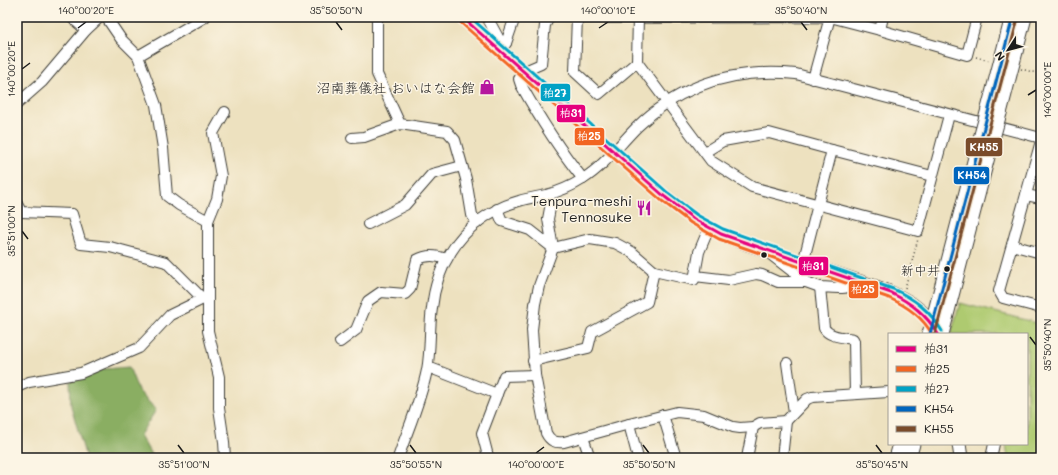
<svg xmlns="http://www.w3.org/2000/svg" width="1058" height="475" font-family="Mali,'Klee One',sans-serif">
<style>
.green{fill:#aeca70;stroke:#657346}
.forest{fill:#8aae62;stroke:#53653f}
.lines{fill:none;stroke-linecap:round;stroke-linejoin:round}
.minor-casing{stroke:#3b3a34;stroke-width:12}
.major-casing{stroke:#3b3a34;stroke-width:15}
.highway-casing{stroke:#3b3a34;stroke-width:17}
.path{stroke:#3b3a34;stroke-width:1.5;stroke-dasharray:1 3;stroke-linecap:butt}
.minor{stroke:#fff;stroke-width:10}
.major{stroke:#fff;stroke-width:13}
.highway{stroke:#fff;stroke-width:15}
.highway-bridge-casing{stroke:#3b3a34;stroke-width:17;stroke-linecap:butt}
.highway-bridge{stroke:#fff;stroke-width:15}
.bus-1-casing{stroke:#fcf5e5;stroke-width:6}
.bus-2-casing{stroke:#fcf5e5;stroke-width:6}
.bus-3-casing{stroke:#fcf5e5;stroke-width:6}
.bus-4-casing{stroke:#fcf5e5;stroke-width:6}
.bus-5-casing{stroke:#fcf5e5;stroke-width:6}
.bus-1{stroke:#e5007d;stroke-width:3}
.bus-2{stroke:#f26522;stroke-width:3}
.bus-3{stroke:#01a2c5;stroke-width:3}
.bus-4{stroke:#0065bd;stroke-width:3}
.bus-5{stroke:#7a4b2a;stroke-width:3}
.ticks{fill:none;stroke:#1c1c1c;stroke-width:1.5}
.bus-dot{fill:#1c1c1c;stroke:#fcf5e5;stroke-width:1.5}
.labels{text-anchor:middle;dominant-baseline:central;stroke-width:3;stroke-linejoin:round;paint-order:stroke}
.bus-label{font-size:13px;fill:#1c1c1c;stroke:#fcf5e5;text-anchor:end}
.poi-label{font-size:14px;fill:#1c1c1c;stroke:#fcf5e5;text-anchor:end}
.line-badge{stroke:#fcf5e5;stroke-width:1.5}
.badge-label{font-size:11px;text-anchor:middle;font-weight:bold;fill:#fff}
.neatline{fill:none;stroke:#1c1c1c;stroke-width:1.5}
.ticks-label{font-size:10px;text-anchor:middle;fill:#1c1c1c}
</style>
<rect width="100%" height="100%" fill="#fcf5e5"/>
<filter id="ink" filterUnits="userSpaceOnUse"><feTurbulence type="fractalNoise" baseFrequency=".025" numOctaves="2"/><feDisplacementMap in="SourceGraphic" scale="8" xChannelSelector="R" yChannelSelector="G"/><feConvolveMatrix kernelMatrix="1 2 1 2 8 2 1 2 1" color-interpolation-filters="sRGB"/></filter>
<filter id="wash" filterUnits="userSpaceOnUse"><feTurbulence type="fractalNoise" baseFrequency=".012" numOctaves="4" result="noise"/><feDisplacementMap in="SourceGraphic" scale="16" xChannelSelector="R" yChannelSelector="G"/><feGaussianBlur stdDeviation="0.9" result="paint"/><feColorMatrix in="noise" values="0 0 0 0 0 0 0 0 0 0 0 0 0 0 0 0 0 1.4 0 .05"/><feComposite in="paint" operator="in"/></filter>
<g filter="url(#wash)">
<rect width="100%" height="100%" fill="#ede1bf"/>
<!-- green -->
<polygon class="green" points="960,303 1041,324 1041,458 1008,458 1006,444 1027,444 1027,334 951,334"/>
<!-- forest -->
<polygon class="forest" points="129,367 138,390 156,410 140,435 153,458 86,458 71,406 70,381 104,369"/>
</g>
<g filter="url(#ink)">
<g class="lines">
<defs>
<g id="minor">
<polyline points="71,17 86,30"/>
<polyline points="106,17 121,39 138,56 156,105 163,148 167,196 179,205 208,221 208,299"/>
<polyline points="377,17 377,74 400,124 447,131 455,140 466,179 472,215 477,223"/>
<polyline points="487,17 500,41 506,43"/>
<path d="M549 17 545 25 541 64 527 70 519 79 521 85C540 119 559 149 583 179"/>
<polyline points="577,17 575,72 599,94 637,62 711,161 752,187 918,231 949,115"/>
<polyline points="577,18 830,17 880,30 967,55 977,17"/>
<polyline points="880,30 883,17"/>
<polyline points="500,50 506,43 515,17"/>
<polyline points="138,56 205,17"/>
<polyline points="637,62 638,17"/>
<polyline points="813,79 830,17"/>
<polyline points="17,104 42,82 86,30 100,17"/>
<polyline points="352,138 364,137 400,124"/>
<polyline points="1041,141 999,291 1003,298 1041,308"/>
<polyline points="705,152 723,141 769,133 832,150"/>
<path d="M548 195 551 203 548 219 553 248 539 286 535 304 532 330 535 375 546 433C550 441 555 443 564 442L629 424 677 412 704 415 733 427 740 428 753 427 760 423 786 421 807 399 812 397 889 392"/>
<polyline points="1026,195 1041,198"/>
<polyline points="17,204 21,212 72,214 81,244 110,247 166,262 203,299 208,299 208,331 219,377 219,408 224,442 225,458"/>
<polyline points="497,209 502,221 530,230 553,248 590,239 615,243 632,252 654,271"/>
<polyline points="208,221 217,199 221,176 213,133 225,112"/>
<polyline points="368,224 405,205 432,174 462,166"/>
<polyline points="1012,245 1041,253"/>
<polyline points="770,254 806,282"/>
<polyline points="803,263 832,150 932,176"/>
<polyline points="695,276 729,280 756,274 762,275 778,282 806,282 820,287"/>
<path d="M340 342 356 330 368 301 381 292 405 294 410 289 417 260C427 254 436 255 446 259"/>
<polyline points="533,361 588,348 592,332 647,302 654,271 694,280 699,252 709,228"/>
<polyline points="787,363 794,412"/>
<polyline points="428,367 497,394 504,376 535,375"/>
<polyline points="17,387 29,382 81,373 139,348 170,315 203,299"/>
<path d="M855 394 854 341 853 339C843 337 829 337 824 328L820 287C836 288 849 290 863 282"/>
<polyline points="663,415 676,458"/>
<polyline points="629,424 638,458"/>
<polyline points="583,437 590,458"/>
<path d="M398 458C408 429 421 400 427 370 431 349 429 328 432 308 434 288 440 269 451 252 466 227 491 209 519 201 528 198 537 197 546 195 558 192 572 186 583 179 604 166 619 145 637 127 681 84 735 68 796 74L1041 138"/>
<polyline points="487,458 488,456 482,433 497,394"/>
<polyline points="747,458 753,427"/>
<polyline points="782,458 786,421"/>
<polyline points="991,458 994,444"/>
</g>
<g id="major">
<path d="M462 17 665 197 694 219 721 234 750 245 882 289C904 298 925 309 936 331"/>
<polyline points="959,444 961,458"/>
</g>
<g id="highway">
<polyline points="989,109 1013,17"/>
<polyline points="999,113 1024,17"/>
<polyline points="930,334 979,146"/>
<polyline points="941,334 989,149"/>
<polyline points="897,458 901,444"/>
<polyline points="908,458 912,444"/>
</g>
</defs>
<!-- minor casing -->
<use href="#minor" class="minor-casing"/>
<!-- major casing -->
<use href="#major" class="major-casing"/>
<!-- highway casing -->
<use href="#highway" class="highway-casing"/>
<!-- path -->
<g class="path">
<polyline points="976,57 990,61"/>
<polyline points="1021,69 1041,74"/>
<polyline points="905,288 918,239"/>
</g>
<!-- minor -->
<use href="#minor" class="minor"/>
<!-- major -->
<use href="#major" class="major"/>
<!-- highway -->
<use href="#highway" class="highway"/>
<defs>
<g id="highway-bridge">
<polyline points="979,146 989,109"/>
<polyline points="989,149 999,113"/>
</g>
</defs>
<!-- highway-bridge casing -->
<use href="#highway-bridge" class="highway-bridge-casing"/>
<!-- highway-bridge -->
<use href="#highway-bridge" class="highway-bridge"/>
<defs>
<path id="bus-1" d="M462 17 665 197 694 219 721 234 891 293C911 303 926 314 938 334"/>
<path id="bus-2" d="M459 21 662 201 691 223 719 239 889 298C907 306 922 316 932 334"/>
<path id="bus-3" d="M470 17 668 193 697 215 723 229 893 289C915 299 930 311 942 331"/>
<polyline id="bus-4" points="930,334 1013,17"/>
<polyline id="bus-5" points="935,334 1018,18"/>
</defs>
<!-- bus-1 casing -->
<use href="#bus-1" class="bus-1-casing"/>
<!-- bus-2 casing -->
<use href="#bus-2" class="bus-2-casing"/>
<!-- bus-3 casing -->
<use href="#bus-3" class="bus-3-casing"/>
<!-- bus-4 casing -->
<use href="#bus-4" class="bus-4-casing"/>
<!-- bus-5 casing -->
<use href="#bus-5" class="bus-5-casing"/>
<!-- bus-1 -->
<use href="#bus-1" class="bus-1"/>
<!-- bus-2 -->
<use href="#bus-2" class="bus-2"/>
<!-- bus-3 -->
<use href="#bus-3" class="bus-3"/>
<!-- bus-4 -->
<use href="#bus-4" class="bus-4"/>
<!-- bus-5 -->
<use href="#bus-5" class="bus-5"/>
</g>
</g>
<!-- ticks -->
<path class="ticks" d="M336 22 342 30M801 22 807 30M78 28 86 22M599 28 608 22M22 69 30 63M1028 95 1036 90M22 231 28 239M1030 337 1036 345M178 445 184 453M410 445 416 453M643 445 649 453M876 445 882 453M536 453 544 447"/>
<!-- icons -->
<defs>
<symbol id="shop-bare" viewBox="-9 -9 18 18"><path d="M-5-2.5h2.3a2.7 3.5 0 0 1 5.4 0H5L5.5 6h-11ZM-1.5-2.5h3a1.5 2.3 0 0 0-3 0Z" fill="#b5179e" stroke="#fcf5e5" stroke-width="2.5" paint-order="stroke"/></symbol>
<symbol id="restaurant-bare" viewBox="-9 -9 18 18"><path d="M-5-6h1v4h1v-4h1v4h1v-4h1v5L-1.5 .5V6h-2V.5L-5-1ZM5-6V6H3V1.5H1.5Q1.5-4 5-6Z" fill="#b5179e" stroke="#fcf5e5" stroke-width="2.5" paint-order="stroke"/></symbol>
</defs>
<g fill-rule="evenodd">
<use href="#shop-bare" x="476" y="76" width="22" height="22"/>
<use href="#restaurant-bare" x="633" y="197" width="22" height="22"/>
</g>
<!-- markers -->
<g class="bus-dot">
<circle cx="764" cy="255" r="3.5"/>
<circle cx="947" cy="269" r="3.5"/>
</g>
<g class="labels">
<!-- bus labels -->
<g class="bus-label">
<text x="940" y="269">新中井</text>
</g>
<!-- poi labels -->
<g class="poi-label">
<text x="475" y="87">沼南葬儀社 おいはな会館</text>
<text x="632" y="200">Tenpura-meshi<tspan x="632" dy="16">Tennosuke</tspan></text>
</g>
</g>
<g class="line-badge">
<rect x="540" y="83" width="31" height="19" rx="4" fill="#01a2c5"/>
<rect x="556" y="104" width="30" height="19" rx="4" fill="#e5007d"/>
<rect x="574" y="127" width="31" height="19" rx="4" fill="#f26522"/>
<rect x="965" y="137" width="38" height="20" rx="4" fill="#7a4b2a"/>
<rect x="953" y="166" width="37" height="19" rx="4" fill="#0065bd"/>
<rect x="798" y="256" width="31" height="20" rx="4" fill="#e5007d"/>
<rect x="848" y="280" width="31" height="19" rx="4" fill="#f26522"/>
</g>
<g class="badge-label">
<text x="555" y="97">柏27</text>
<text x="571" y="117">柏31</text>
<text x="589" y="140">柏25</text>
<text x="984" y="151">KH55</text>
<text x="972" y="179">KH54</text>
<text x="813" y="270">柏31</text>
<text x="863" y="293">柏25</text>
</g>
<!-- margin -->
<rect width="1058" height="475" fill="none" stroke="#fcf5e5" stroke-width="44"/>
<!-- legend -->
<rect x="888" y="333" width="140" height="112" fill="#fcf5e5" stroke="#a29e95"/>
<rect x="896" y="346" width="20" height="6" fill="#e5007d" stroke="#a29e95"/>
<text x="924" y="353" font-size="12" fill="#1c1c1c">柏31</text>
<rect x="896" y="366" width="20" height="6" fill="#f26522" stroke="#a29e95"/>
<text x="924" y="373" font-size="12" fill="#1c1c1c">柏25</text>
<rect x="896" y="386" width="20" height="6" fill="#01a2c5" stroke="#a29e95"/>
<text x="924" y="393" font-size="12" fill="#1c1c1c">柏27</text>
<rect x="896" y="406" width="20" height="6" fill="#0065bd" stroke="#a29e95"/>
<text x="924" y="413" font-size="12" fill="#1c1c1c">KH54</text>
<rect x="896" y="426" width="20" height="6" fill="#7a4b2a" stroke="#a29e95"/>
<text x="924" y="433" font-size="12" fill="#1c1c1c">KH55</text>
<!-- north arrow -->
<g transform="translate(1008 50) rotate(234)" stroke="#fcf5e5" stroke-width="3" paint-order="stroke">
<path d="M0-3L7 15L0 10L-7 15Z" fill="#1c1c1c"/>
<text y="-6" font-size="11" font-weight="bold" text-anchor="middle" fill="#1c1c1c">N</text>
</g>
<rect x="22" y="22" width="1014" height="431" class="neatline"/>
<g class="ticks-label">
<text x="86" y="14">140°00'20"E</text>
<text x="336" y="14">35°50'50"N</text>
<text x="608" y="14">140°00'10"E</text>
<text x="801" y="14">35°50'40"N</text>
<text transform="translate(11 69) rotate(-90)" y="4">140°00'20"E</text>
<text transform="translate(1047 90) rotate(-90)" y="4">140°00'00"E</text>
<text transform="translate(11 231) rotate(-90)" y="4">35°51'00"N</text>
<text transform="translate(1047 345) rotate(-90)" y="4">35°50'40"N</text>
<text x="184" y="468">35°51'00"N</text>
<text x="416" y="468">35°50'55"N</text>
<text x="536" y="468">140°00'00"E</text>
<text x="649" y="468">35°50'50"N</text>
<text x="882" y="468">35°50'45"N</text>
</g>
</svg>
